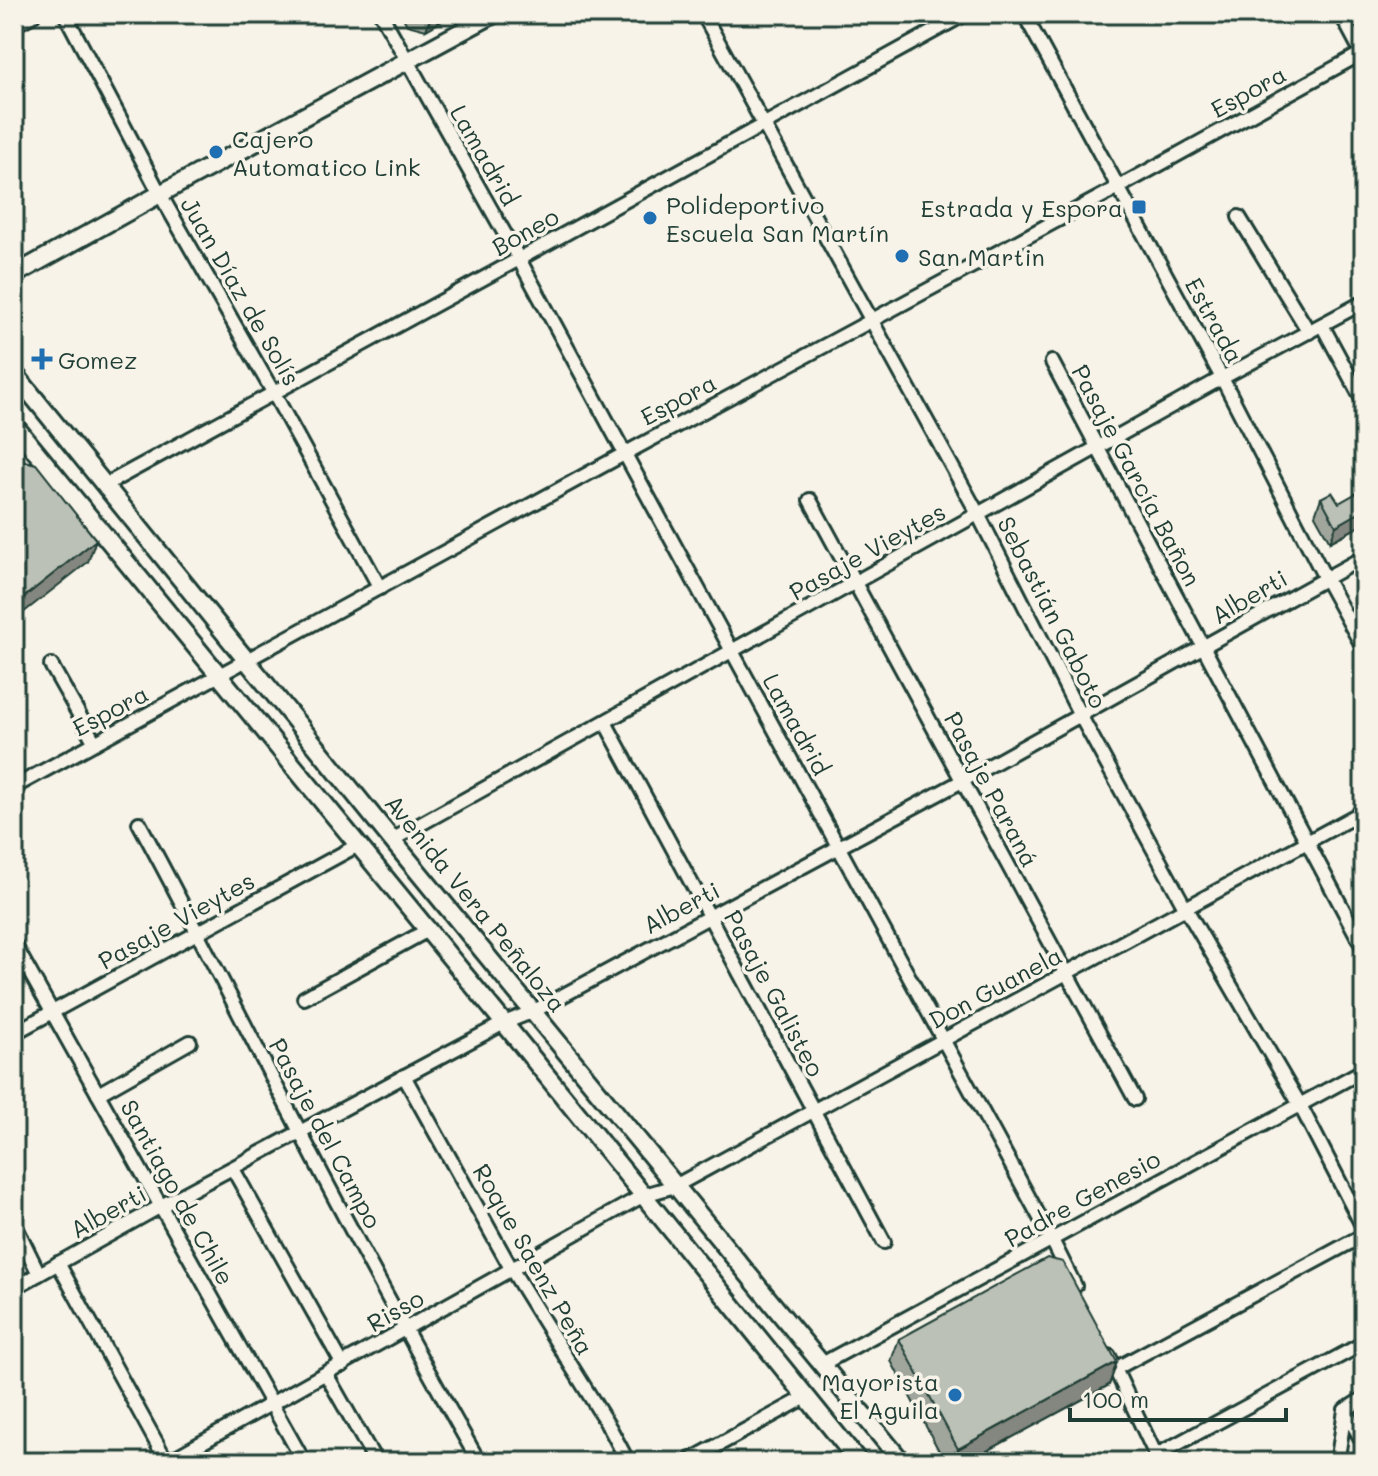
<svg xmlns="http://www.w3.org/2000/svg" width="1378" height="1476" font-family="Mali,sans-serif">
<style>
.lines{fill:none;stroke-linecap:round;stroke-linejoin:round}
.street-casing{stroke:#1f3d34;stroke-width:18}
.secondary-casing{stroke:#1f3d34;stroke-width:22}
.street{stroke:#f7f3e8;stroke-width:12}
.secondary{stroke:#f7f3e8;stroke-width:16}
.wall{fill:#a1a69d;stroke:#1f3d34;stroke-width:2}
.shaded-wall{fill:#83877f;stroke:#1f3d34;stroke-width:2}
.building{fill:#bbc1b6;stroke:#1f3d34;stroke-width:2}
.poi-dot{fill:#1f6fb2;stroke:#f7f3e8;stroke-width:3}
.labels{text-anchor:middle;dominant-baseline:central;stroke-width:7;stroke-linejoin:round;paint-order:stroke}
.street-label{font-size:24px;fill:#1f3d34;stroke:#f7f3e8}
.poi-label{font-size:24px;fill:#1f3d34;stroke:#f7f3e8;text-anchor:start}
</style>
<rect width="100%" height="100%" fill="#f7f3e8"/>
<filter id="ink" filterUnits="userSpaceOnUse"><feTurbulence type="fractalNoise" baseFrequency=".0125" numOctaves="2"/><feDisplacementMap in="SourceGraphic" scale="16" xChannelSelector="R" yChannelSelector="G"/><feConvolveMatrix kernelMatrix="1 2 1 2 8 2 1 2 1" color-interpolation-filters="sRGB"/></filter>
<g filter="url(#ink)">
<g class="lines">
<defs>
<g id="street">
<polyline points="65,14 160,194 273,392 380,588"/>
<polyline points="381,14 519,259 1052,1240 1075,1286"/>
<polyline points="703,14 978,514 1080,715 1185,907 1300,1105 1364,1229"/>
<polyline points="1024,14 1222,378 1325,578 1364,649"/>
<polyline points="1341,14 1364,57"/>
<polyline points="1239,217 1309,332"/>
<polyline points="1322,325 1364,403"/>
<polyline points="1052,362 1363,947"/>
<polyline points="105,485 519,259 965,14"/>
<polyline points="810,500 1135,1099"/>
<polyline points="51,665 95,743"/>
<polyline points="605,722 884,1242"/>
<polyline points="14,787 624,454 1117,188 1364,52"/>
<path d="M139 823C194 924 246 1028 299 1130 357 1242 417 1352 479 1462"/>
<polyline points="392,840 1222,378 1364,302"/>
<polyline points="14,944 304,1462"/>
<polyline points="304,998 428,930"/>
<polyline points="14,1033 358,845"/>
<polyline points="404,1076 512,1270 611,1430 628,1462"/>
<polyline points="98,1094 190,1042"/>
<polyline points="233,1169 343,1365"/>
<polyline points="14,1223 39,1274"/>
<polyline points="58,1263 167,1462"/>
<polyline points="14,1288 161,1206 504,1023 534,1011 962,781 1364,557"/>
<polyline points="1109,1356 1159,1462"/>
<polyline points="822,1364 1364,1070"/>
<polyline points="1115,1369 1364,1235"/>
<polyline points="326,1374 376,1462"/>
<polyline points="1345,1410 1364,1444"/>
<polyline points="1155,1456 1364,1343"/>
<polyline points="167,1462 644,1195 675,1186 1364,811"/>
<polyline points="687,1462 806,1397"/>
<polyline points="1329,1462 1338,1457 1345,1410 1364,1398"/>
</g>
<g id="secondary">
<polyline points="14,23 31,14"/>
<polyline points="14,275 160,194 494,14"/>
<polyline points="14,373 392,840 902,1462"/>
<polyline points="14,425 504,1023 859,1462"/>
</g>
</defs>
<!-- street casing -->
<use href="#street" class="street-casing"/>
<!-- secondary casing -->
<use href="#secondary" class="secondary-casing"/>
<!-- street -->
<use href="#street" class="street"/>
<!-- secondary -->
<use href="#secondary" class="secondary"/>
</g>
<!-- wall -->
<g class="wall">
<polygon points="401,14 446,14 445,19 426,30 407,25"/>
<polygon points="1364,489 1364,524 1330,542 1315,515 1321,498 1339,503"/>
<polygon points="899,1339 1117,1362 1109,1385 967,1462 945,1462 891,1361"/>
</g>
<!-- shaded-wall -->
<g class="shaded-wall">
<polygon points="432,14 446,14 445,19 426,30"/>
<polygon points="1364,510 1364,524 1330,542 1336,526"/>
<polygon points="96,540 88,562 14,620 14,605"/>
<polygon points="1117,1362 1109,1385 967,1462 954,1462 958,1449"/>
</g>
<!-- building -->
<g class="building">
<polygon points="17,459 36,464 96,540 14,605 14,462"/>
<polygon points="1364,489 1364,510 1336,526 1321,498 1332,492 1339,503"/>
<polygon points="1047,1258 1063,1262 1117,1362 958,1449 899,1339"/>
</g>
</g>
<!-- markers -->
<g class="poi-dot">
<circle cx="216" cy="152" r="8"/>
<rect x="1131" y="199" width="16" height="16" rx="4"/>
<circle cx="650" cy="218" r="8"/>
<circle cx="902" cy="256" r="8"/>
<path d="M38 347h8v8h8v8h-8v8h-8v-8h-8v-8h8z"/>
<circle cx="955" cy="1395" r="8"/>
</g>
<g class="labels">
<!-- street labels -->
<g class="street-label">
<text transform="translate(1248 91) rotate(-29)">Espora</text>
<text transform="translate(485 155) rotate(60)">Lamadrid</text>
<text transform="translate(525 231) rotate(-29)">Boneo</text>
<text transform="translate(241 291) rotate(60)">Juan Díaz de Solís</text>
<text transform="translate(1215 320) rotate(61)">Estrada</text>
<text transform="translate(678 399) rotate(-28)">Espora</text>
<text transform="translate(1137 475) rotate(62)">Pasaje García Bañon</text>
<text transform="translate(867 551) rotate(-29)">Pasaje Vieytes</text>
<text transform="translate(1249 596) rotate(-30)">Alberti</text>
<text transform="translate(1053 612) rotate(63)">Sebastián Gaboto</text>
<text transform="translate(110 710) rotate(-28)">Espora</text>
<text transform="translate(797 724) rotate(61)">Lamadrid</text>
<text transform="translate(992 789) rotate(62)">Pasaje Paraná</text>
<text transform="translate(476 903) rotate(51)">Avenida Vera Peñaloza</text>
<text transform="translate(681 907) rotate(-28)">Alberti</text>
<text transform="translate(176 920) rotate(-29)">Pasaje Vieytes</text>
<text transform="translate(995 987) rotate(-28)">Don Guanela</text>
<text transform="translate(775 993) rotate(62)">Pasaje Galisteo</text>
<text transform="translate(326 1133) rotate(62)">Pasaje del Campo</text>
<text transform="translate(178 1192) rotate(61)">Santiago de Chile</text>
<text transform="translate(1082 1198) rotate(-29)">Padre Genesio</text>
<text transform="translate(108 1211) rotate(-29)">Alberti</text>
<text transform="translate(534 1259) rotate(60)">Roque Saenz Peña</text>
<text transform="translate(395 1310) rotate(-29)">Risso</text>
</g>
<!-- poi labels -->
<g class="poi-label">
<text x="232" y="138">Cajero<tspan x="232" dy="28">Automatico Link</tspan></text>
<text x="666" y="204">Polideportivo<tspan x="666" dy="28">Escuela San Martín</tspan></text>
<text x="1123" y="207" text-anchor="end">Estrada y Espora</text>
<text x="918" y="256">San Martin</text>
<text x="58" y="359">Gomez</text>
<text x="939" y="1381" text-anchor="end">Mayorista<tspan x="939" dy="28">El Aguila</tspan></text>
</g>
</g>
<!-- margin -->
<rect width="1378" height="1476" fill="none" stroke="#f7f3e8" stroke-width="48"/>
<rect x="24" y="24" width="1330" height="1428" fill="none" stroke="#1f3d34" stroke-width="3" filter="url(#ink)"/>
<!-- scale -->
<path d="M1070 1408v12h216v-12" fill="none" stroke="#1f3d34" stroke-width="4"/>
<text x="1082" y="1408" font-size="24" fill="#1f3d34" stroke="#f7f3e8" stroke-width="6" paint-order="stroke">100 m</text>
</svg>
